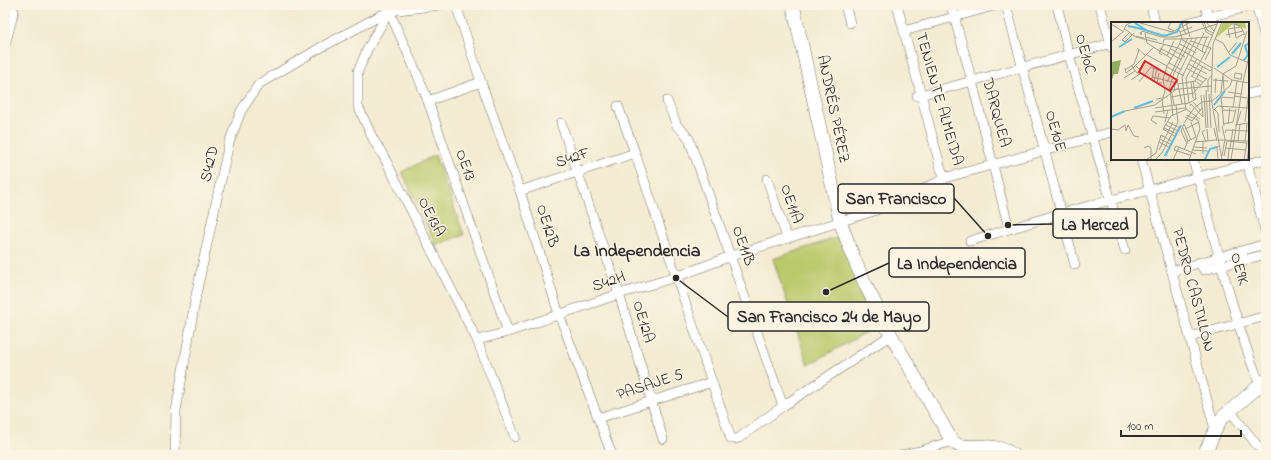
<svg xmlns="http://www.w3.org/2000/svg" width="1271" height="460" font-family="'Indie Flower',sans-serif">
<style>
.green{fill:#bac96c;stroke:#727a4c}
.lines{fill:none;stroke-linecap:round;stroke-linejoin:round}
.street-casing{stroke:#716e65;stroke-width:10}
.secondary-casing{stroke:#716e65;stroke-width:14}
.street{stroke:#fff;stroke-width:9}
.secondary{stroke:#fff;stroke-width:13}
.labels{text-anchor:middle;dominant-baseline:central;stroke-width:3;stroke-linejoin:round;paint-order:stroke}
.street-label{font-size:16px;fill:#2b2b2b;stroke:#fcf5e5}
.quarter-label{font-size:18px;font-weight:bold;fill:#2b2b2b;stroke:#fcf5e5}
.inset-river{fill:none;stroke:#65bae1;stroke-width:2}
.inset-road{fill:none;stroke:#a49e8f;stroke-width:1}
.view{fill:#d62828;fill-opacity:0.15;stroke:#d62828;stroke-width:2}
.inset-edge{fill:none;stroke:#2b2b2b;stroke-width:2}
.leader{fill:none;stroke:#2b2b2b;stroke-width:1.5}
.callout-dot{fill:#2b2b2b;stroke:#fcf5e5;stroke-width:1.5}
.callout{fill:#fcf5e5;stroke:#2b2b2b;stroke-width:1.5}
.callout-label{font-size:17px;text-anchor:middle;font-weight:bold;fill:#2b2b2b}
</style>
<rect width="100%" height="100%" fill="#fcf5e5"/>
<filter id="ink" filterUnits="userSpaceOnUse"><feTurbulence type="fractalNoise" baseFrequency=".025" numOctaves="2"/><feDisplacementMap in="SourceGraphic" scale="8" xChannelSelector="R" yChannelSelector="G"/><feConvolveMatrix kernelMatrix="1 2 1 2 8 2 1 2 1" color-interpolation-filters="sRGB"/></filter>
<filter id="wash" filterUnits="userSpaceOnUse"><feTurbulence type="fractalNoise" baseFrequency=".012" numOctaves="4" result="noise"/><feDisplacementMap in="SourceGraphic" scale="16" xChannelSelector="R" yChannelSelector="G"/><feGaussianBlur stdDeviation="0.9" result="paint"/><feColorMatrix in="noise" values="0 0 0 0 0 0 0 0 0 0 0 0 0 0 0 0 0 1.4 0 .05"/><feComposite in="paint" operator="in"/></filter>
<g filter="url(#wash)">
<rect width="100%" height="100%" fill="#f4ebd2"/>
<!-- green -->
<g class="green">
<polygon points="435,155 464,235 436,245 402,172"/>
<polygon points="847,234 879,325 808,365 773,259"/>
</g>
</g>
<g filter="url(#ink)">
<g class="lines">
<defs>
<g id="street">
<polyline points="456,5 481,82 520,191 559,314 612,455"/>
<polyline points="845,5 850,23"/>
<polyline points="897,5 941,169 944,175 948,177"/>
<polyline points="951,5 972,81 1009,229"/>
<polyline points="1006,5 1075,265"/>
<polyline points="1057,5 1069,55 1125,250"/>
<polyline points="1100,5 1112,48"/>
<polyline points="1151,5 1155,23"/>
<polyline points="1205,5 1210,23"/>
<polyline points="1256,5 1266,41"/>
<polyline points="389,11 418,76 428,101 508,332"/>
<polyline points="388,13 368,48 358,71 358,106 373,139 383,155 477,340 515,437"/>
<polyline points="1187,23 1254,5"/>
<polyline points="904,31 997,5"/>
<polyline points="5,45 14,11"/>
<polyline points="1248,94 1266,90"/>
<polyline points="917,96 1112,43"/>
<polyline points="428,101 481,82"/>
<polyline points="667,101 677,126 685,133 689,139 783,406"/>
<polyline points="618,106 635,153 731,439 735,439 739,438 783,406 891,335"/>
<polyline points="561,123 619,294 663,439"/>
<polyline points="1141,159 1215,429"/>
<path d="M1193 159C1214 235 1231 312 1260 385"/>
<polyline points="1246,159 1266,234"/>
<polyline points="767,179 787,238"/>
<polyline points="520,191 635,153"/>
<polyline points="970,241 1062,213 1266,159"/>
<polyline points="1242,254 1244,260 1266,254"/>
<polyline points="1200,262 1202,267 1204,270 1244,260"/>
<polyline points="1172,271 1219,257 1266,244"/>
<polyline points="1190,337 1266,316"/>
<polyline points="477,340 508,332 619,294 676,277 731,256 877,210 898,201 948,177 1112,132"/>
<polyline points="1230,411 1265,455"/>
<polyline points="598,418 712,382"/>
<polyline points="175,455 176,411 197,290 229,143 241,111 259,84 318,49 389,11 441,5"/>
<polyline points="902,455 920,451 952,441"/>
</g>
<g id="secondary">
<path d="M793 5 840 221 854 259 866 286 891 335 952 441 956 444 960 446C977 447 1000 444 1013 455"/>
<polyline points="1204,455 1219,422 1224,416 1266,380"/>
</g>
</defs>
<!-- street casing -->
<use href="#street" class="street-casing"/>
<!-- secondary casing -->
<use href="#secondary" class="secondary-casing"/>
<!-- street -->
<use href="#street" class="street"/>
<!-- secondary -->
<use href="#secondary" class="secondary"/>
</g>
</g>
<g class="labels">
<!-- street labels -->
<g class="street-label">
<text transform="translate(1085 54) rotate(75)">OE10C</text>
<text transform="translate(939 99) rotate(74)">TENIENTE ALMEIDA</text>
<text transform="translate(833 109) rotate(78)">ANDRÉS PÉREZ</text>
<text transform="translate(996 113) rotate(75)">DARQUEA</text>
<text transform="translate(1055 131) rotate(74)">OE10E</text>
<text transform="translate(573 158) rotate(-18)">S42F</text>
<text transform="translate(210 164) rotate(-77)">S42D</text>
<text transform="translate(465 165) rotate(70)">OE13</text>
<text transform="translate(791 204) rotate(71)">OE11A</text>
<text transform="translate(431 217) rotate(63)">OE13A</text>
<text transform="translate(547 226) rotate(72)">OE12B</text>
<text transform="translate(743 246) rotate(70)">OE11B</text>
<text transform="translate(1239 269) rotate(74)">OE9K</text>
<text transform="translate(609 282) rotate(-18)">S42H</text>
<text transform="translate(1193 290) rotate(75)">PEDRO CASTILLÓN</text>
<text transform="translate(643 322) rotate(73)">OE12A</text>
<text transform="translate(650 385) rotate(-18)">PASAJE 5</text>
</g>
<!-- quarter labels -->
<g class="quarter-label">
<text x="637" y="252">La Independencia</text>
</g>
</g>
<!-- overview -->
<g transform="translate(1111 22)">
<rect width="138" height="138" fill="#f4ebd2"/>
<path d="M112 0H134L135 7 122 2 105 16Z" fill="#bac96c"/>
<path d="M0 35 1 40 10 38 7 52H3L0 60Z" fill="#93ad60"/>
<path class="inset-river" d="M24 1 35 8M17 4 31 7M31 7 53 14 66 10 71 0M8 25 21 17M121 32 130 21M133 38 137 33 134 24 138 21M106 45 119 35M103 83 114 69M23 86 42 79M0 95 14 89M54 134 70 103M94 137 99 127 106 125"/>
<path class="inset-road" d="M26 0 61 10 80 0M60 0 57 6 63 9M74 0 71 2 75 13M91 0 95 10 101 13M93 0 96 8 102 11M95 0 103 9M111 0 102 22 100 76 111 138M75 1 79 15M0 2 13 10M129 4 123 2 125 16 133 12M14 7 23 14 33 16M13 8 15 3 21 0M29 10 30 13 31 9 50 15H64L106 2M69 10 81 5M34 11 36 21 61 37M115 13 132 9M25 15 67 26 101 46M34 15 46 18M119 16 117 7 130 5 134 13M70 17 94 31M71 17 98 15M104 17 112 21 119 33 138 41M80 19 100 26 94 38M0 20 13 9M14 20 23 11M14 20 11 18 18 11M52 21 53 17H70M69 22 85 31M26 26 35 34M49 26 71 38M60 27 74 35M91 29 96 15M118 30 126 20M36 33 56 44M51 33 48 31 53 22M56 34 63 19M80 38 99 49 101 47M58 41 71 48M77 42 96 52M21 44 22 46 43 25M25 44 28 47 35 40M56 45 73 54M14 46 15 51 22 46 26 51H30L20 58M75 46 95 57M103 46 121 58 138 61M14 48 23 42 28 28M48 51 46 61H51M112 52 125 44 136 9M80 54 92 60M81 54 94 31 107 0M112 54 113 68M41 55 66 61M13 56 24 49M41 57 43 45M130 57 131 52 124 51 123 56H125L128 57H131M66 58 71 82M102 58 117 59M82 59 85 77M84 59 92 44M28 60 40 45 54 51M43 60 46 46M56 60 77 16M80 60 82 76M132 60 138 34M67 62 84 59 90 63M59 67 62 94M60 67 63 83M63 67 67 53 86 15M58 68 63 51 81 16M58 68 100 64M95 68 97 106M54 69 52 57 56 44 68 23 71 15 68 8M83 70 96 56M97 70V58L101 53M117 70 130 72M104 71 105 56M110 71 112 52M98 72 100 106M90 73 92 95M93 73 95 106M123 74 136 76M60 75 83 71M45 77 52 76 54 69M51 77 53 92M82 80 90 89M74 81 71 55 93 11M74 81 75 87 89 97M78 81 75 56 86 37M79 84 80 82 92 95M44 86 78 81 85 77M122 86 126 59M103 87 107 91 108 110M104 87 107 84 138 86M111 88 125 89M14 89 44 83 67 66M44 90 74 86M75 93 87 98M74 95 81 99 91 86M54 100 57 88M57 100 69 106M134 100 138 68M73 101 83 86 91 80 101 79 119 64 121 58M46 102 40 98 42 94 59 96M73 102 70 109 76 122M73 102 80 118M112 102 122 100 125 87M117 102 119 86M126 102 130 89M55 103 67 109M124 103 138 101M111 104 114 117 111 134M113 104 110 75 123 76M53 106 66 112M72 106 77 119M103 106 106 119M0 107 7 108 14 103 15 109 17 103 23 114 28 115M74 107 88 100M96 107 97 119M94 108 91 110 95 120M114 111 115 108 138 109M65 115 52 107 60 94 76 87M49 117 61 123M108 118 138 119M127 119 129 102M48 120 59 126M84 120 106 118M134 120 136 102M83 125 96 126M33 126 37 124 40 126V138M114 126 135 128M119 126 122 107M48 128 62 100M73 128 77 119 85 115 80 100M81 128 97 129M92 132V119M79 133 63 128 65 124 85 132M113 134 116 119 136 121M45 137 51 131 67 100 65 83M35 138 45 131 50 113 62 120M62 138 68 125M78 138 89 107 87 98M107 138 106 125 108 124M117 138 118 126M120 138 132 60M133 138 136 120M136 138 138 124"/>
<path class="view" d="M34 39 66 58 59 69 28 50Z"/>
<rect width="138" height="138" class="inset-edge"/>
</g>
<!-- callouts -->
<path class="leader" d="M988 236L954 198M1008 225L1053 224M826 292L889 263M676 278L728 317"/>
<g class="callout-dot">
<circle cx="988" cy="236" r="4"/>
<circle cx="1008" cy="225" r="4"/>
<circle cx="826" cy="292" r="4"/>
<circle cx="676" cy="278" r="4"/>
</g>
<g class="callout">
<rect x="838" y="184" width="116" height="29" rx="4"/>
<rect x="1053" y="209" width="84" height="29" rx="4"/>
<rect x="889" y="248" width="136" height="29" rx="4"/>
<rect x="728" y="302" width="201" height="29" rx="4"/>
</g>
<g class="callout-label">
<text x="896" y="204">San Francisco</text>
<text x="1095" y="230">La Merced</text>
<text x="957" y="269">La Independencia</text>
<text x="829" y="322">San Francisco 24 de Mayo</text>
</g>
<!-- margin -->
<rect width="1271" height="460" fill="none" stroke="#fcf5e5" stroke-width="20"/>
<!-- scale -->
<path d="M1121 430v6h120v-6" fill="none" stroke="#2b2b2b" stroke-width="2"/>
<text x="1127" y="430" font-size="12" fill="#2b2b2b" stroke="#fcf5e5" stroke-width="3" paint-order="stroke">100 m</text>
</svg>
